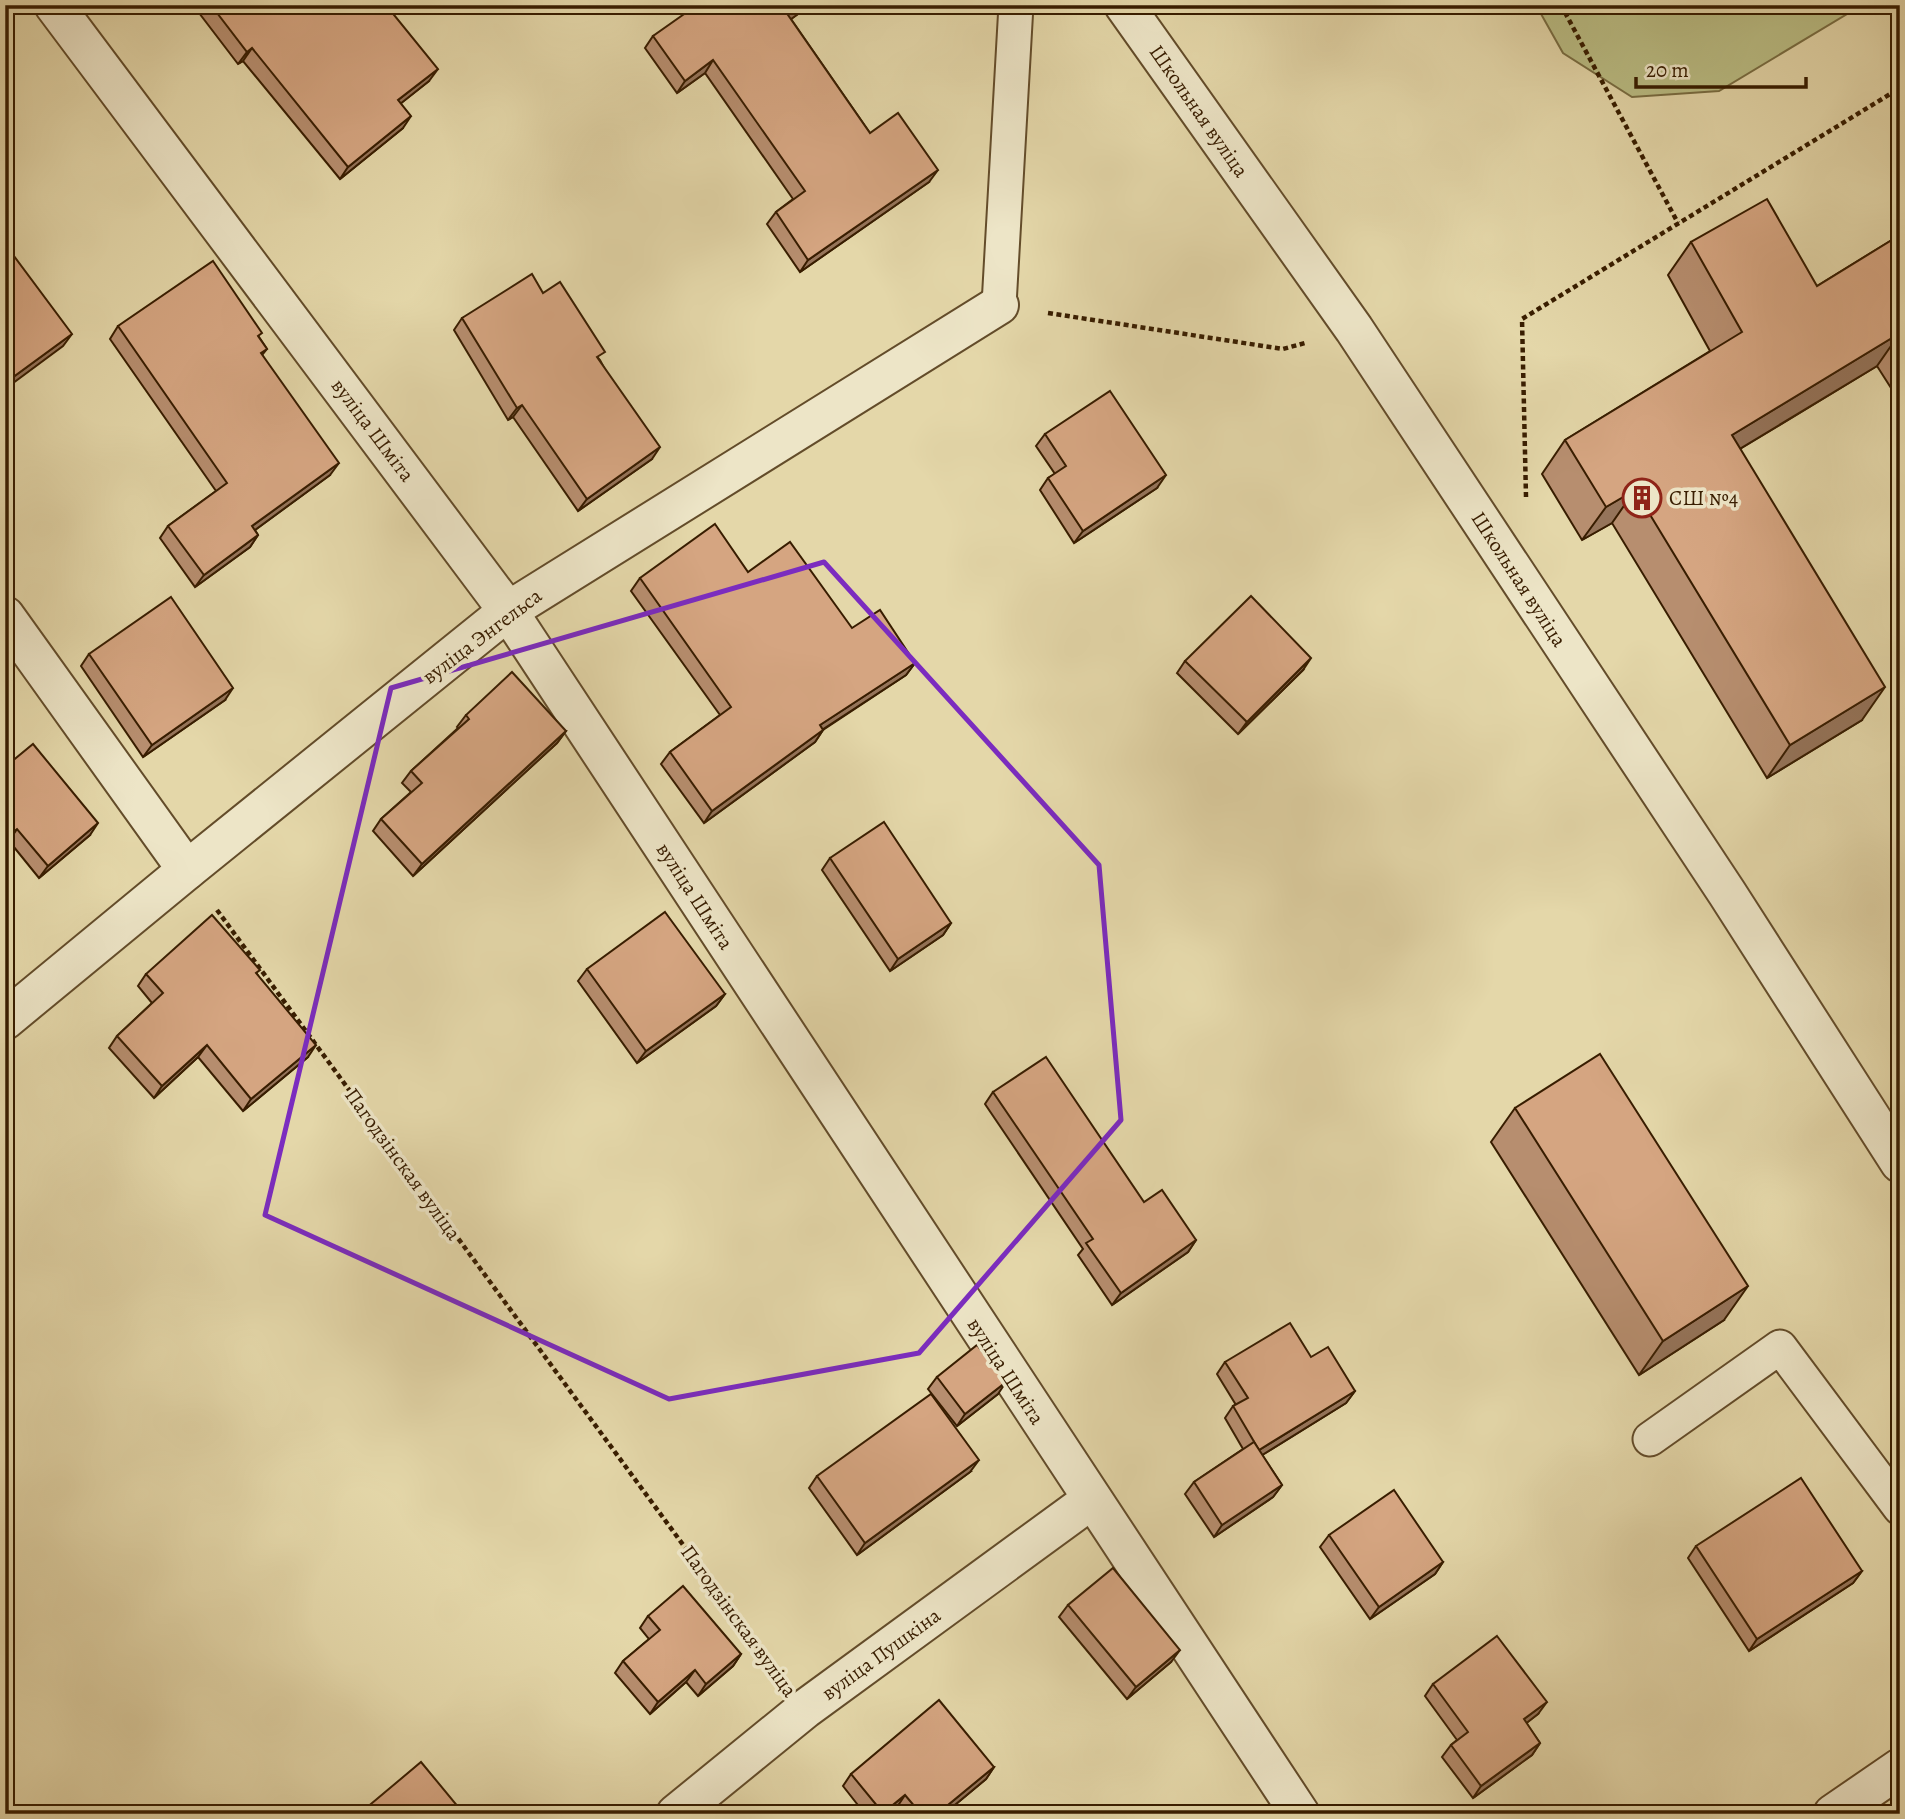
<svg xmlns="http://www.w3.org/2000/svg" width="1905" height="1819" font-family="Alegreya,serif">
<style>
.green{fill:#babd84;stroke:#796d42;stroke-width:2}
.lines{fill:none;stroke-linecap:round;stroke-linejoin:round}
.lane-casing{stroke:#634c2a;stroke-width:37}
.street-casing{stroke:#634c2a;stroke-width:42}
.path{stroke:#381d00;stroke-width:4.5;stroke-dasharray:5 3.5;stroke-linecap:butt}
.lane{stroke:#ede5c7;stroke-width:33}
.street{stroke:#ede5c7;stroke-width:38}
.wall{fill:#b78e6f;stroke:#381d00;stroke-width:2}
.shaded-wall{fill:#95745a;stroke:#381d00;stroke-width:2}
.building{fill:#d5a581;stroke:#381d00;stroke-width:2}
.marked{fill:none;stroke:#7b2cbf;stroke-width:5;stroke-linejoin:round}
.labels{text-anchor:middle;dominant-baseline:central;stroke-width:7;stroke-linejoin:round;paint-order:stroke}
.street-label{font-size:21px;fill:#381d00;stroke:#ede5c7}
.poi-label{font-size:21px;fill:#381d00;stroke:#ede5c7;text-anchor:start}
</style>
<rect width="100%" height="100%" fill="#e4d7a9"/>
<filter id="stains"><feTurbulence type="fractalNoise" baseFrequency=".00286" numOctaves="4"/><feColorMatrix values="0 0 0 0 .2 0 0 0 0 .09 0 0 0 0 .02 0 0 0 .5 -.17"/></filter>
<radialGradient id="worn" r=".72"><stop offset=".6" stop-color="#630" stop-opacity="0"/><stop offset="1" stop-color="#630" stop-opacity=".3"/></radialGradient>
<!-- green -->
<polygon class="green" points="1536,5 1862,5 1719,91 1632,97 1563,53"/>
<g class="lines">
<defs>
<g id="lane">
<polyline points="999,305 1016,5"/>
<polyline points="1650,1439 1780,1347 1900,1508"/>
</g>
<g id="street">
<polyline points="54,5 508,611 1300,1814"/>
<polyline points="1124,5 1354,329 1727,893 1900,1163"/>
<polyline points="5,616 187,870"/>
<polyline points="5,1020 187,870 508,611 999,305"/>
<polyline points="676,1814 805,1709 1091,1500"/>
<polyline points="1833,1814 1900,1768"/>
</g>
</defs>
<!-- lane casing -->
<use href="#lane" class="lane-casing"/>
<!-- street casing -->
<use href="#street" class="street-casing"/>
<!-- path -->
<g class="path">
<polyline points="1561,5 1678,223"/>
<polyline points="1048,313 1283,349 1305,343"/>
<polyline points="1526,497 1522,319 1900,88"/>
<polyline points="217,910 775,1670"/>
</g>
<!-- lane -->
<use href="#lane" class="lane"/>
<!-- street -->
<use href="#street" class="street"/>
</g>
<!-- wall -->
<g class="wall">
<polygon points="193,5 386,5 429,81 401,103 403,128 340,179 243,61 238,64"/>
<polygon points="805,9 791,19 870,133 929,182 800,272 767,224 776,212 793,199 705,73 677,93 645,48 653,36"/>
<polygon points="1900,235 1900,402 1877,366 1740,449 1862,720 1767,778 1612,523 1582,540 1542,474 1565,440 1710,351 1668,275 1691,242 1817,286"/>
<polygon points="543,293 600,360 652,459 578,511 513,417 508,420 454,330 462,318"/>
<polygon points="118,326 259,337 267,349 262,355 330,475 255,530 258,535 250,547 195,587 160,538 168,526 216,491 110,339"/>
<polygon points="1045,434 1157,488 1074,543 1040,490 1048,478 1055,474 1036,446"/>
<polygon points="748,572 915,663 906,675 823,730 815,742 704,823 661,764 670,752 720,715 631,591 640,578"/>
<polygon points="89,654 225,700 143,757 81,666"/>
<polygon points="1185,661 1303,670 1238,734 1177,673"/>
<polygon points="466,715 566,731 557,743 413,876 373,831 381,819 411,792 402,783 411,771 458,728 457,727"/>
<polygon points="5,767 90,835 39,878 9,841"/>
<polygon points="830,858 951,923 943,935 890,971 822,870"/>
<polygon points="587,969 725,994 716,1006 637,1063 578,981"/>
<polygon points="146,974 257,974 308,1057 243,1111 198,1057 154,1098 109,1048 117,1036 152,1003 138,986"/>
<polygon points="993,1092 1196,1240 1188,1252 1112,1305 1078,1255 1083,1249 985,1104"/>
<polygon points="1515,1108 1724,1320 1639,1375 1491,1142"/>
<polygon points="1311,1357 1355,1391 1346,1403 1262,1455 1282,1485 1273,1497 1214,1537 1185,1494 1194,1482 1243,1449 1225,1418 1233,1406 1236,1405 1217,1374 1225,1362"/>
<polygon points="937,1377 998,1394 957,1426 928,1389"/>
<polygon points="970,1472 857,1555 809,1488 817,1476"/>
<polygon points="1329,1535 1443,1562 1435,1574 1370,1619 1320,1547"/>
<polygon points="1696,1546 1862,1571 1853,1583 1749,1651 1688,1558"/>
<polygon points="1068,1605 1171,1662 1127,1699 1059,1617"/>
<polygon points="648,1616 741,1654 733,1666 698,1696 686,1682 650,1714 615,1673 623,1661 649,1639 640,1628"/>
<polygon points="1433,1684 1538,1714 1526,1723 1540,1743 1532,1755 1473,1798 1442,1757 1451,1745 1457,1740 1425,1696"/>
<polygon points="994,1767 986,1779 944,1814 902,1814 897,1807 888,1814 865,1814 843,1786 851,1774"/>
</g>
<!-- shaded-wall -->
<g class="shaded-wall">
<polygon points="802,5 808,5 805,9 780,27 788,15"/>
<polygon points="252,48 243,61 238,64 247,52"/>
<polygon points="713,60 705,73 677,93 685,81"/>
<polygon points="438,69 429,81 390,112 398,100"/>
<polygon points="411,116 403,128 340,179 348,167"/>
<polygon points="938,170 929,182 800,272 808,260"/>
<polygon points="1900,333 1877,366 1708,468 1732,435"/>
<polygon points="72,334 63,346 5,389 5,383"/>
<polygon points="522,405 513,417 508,420 517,408"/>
<polygon points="660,447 652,459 578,511 587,499"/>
<polygon points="339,463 330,475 244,538 252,526"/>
<polygon points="1166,475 1157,488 1074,543 1083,531"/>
<polygon points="1635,490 1612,523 1582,540 1606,507"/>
<polygon points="258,535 250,547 195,587 204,575"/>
<polygon points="1311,658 1303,670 1238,734 1247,722"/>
<polygon points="915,663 906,675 811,737 820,725"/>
<polygon points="1885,687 1862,720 1767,778 1790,745"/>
<polygon points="233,688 225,700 143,757 152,745"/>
<polygon points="823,730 815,742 704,823 712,811"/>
<polygon points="566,731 557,743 413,876 422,864"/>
<polygon points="98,823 90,835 39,878 48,866"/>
<polygon points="17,829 9,841 5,844 5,838"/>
<polygon points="951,923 943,935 890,971 898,959"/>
<polygon points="725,994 716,1006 637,1063 646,1051"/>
<polygon points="207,1045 198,1057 154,1098 162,1086"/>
<polygon points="316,1045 308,1057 243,1111 251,1099"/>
<polygon points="1196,1240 1188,1252 1112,1305 1121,1293"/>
<polygon points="1748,1286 1724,1320 1639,1375 1663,1341"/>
<polygon points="1006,1382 998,1394 957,1426 965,1414"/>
<polygon points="1355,1391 1346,1403 1251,1462 1259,1450"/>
<polygon points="979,1460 970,1472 857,1555 865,1543"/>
<polygon points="1282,1485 1273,1497 1214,1537 1222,1525"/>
<polygon points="1443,1562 1435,1574 1370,1619 1379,1607"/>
<polygon points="1862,1571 1853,1583 1749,1651 1757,1639"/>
<polygon points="1180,1650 1171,1662 1127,1699 1136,1687"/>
<polygon points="741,1654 733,1666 698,1696 706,1684"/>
<polygon points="695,1670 686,1682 650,1714 658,1702"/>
<polygon points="1547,1702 1538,1714 1515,1732 1524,1719"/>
<polygon points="1540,1743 1532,1755 1473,1798 1481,1786"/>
<polygon points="994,1767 986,1779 944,1814 937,1814"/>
<polygon points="905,1795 897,1807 888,1814 882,1814"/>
</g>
<!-- building -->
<g class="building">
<polygon points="211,5 386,5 438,69 398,100 411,116 348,167 252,48 247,52"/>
<polygon points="697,5 802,5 788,15 870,133 898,113 938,170 808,260 776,212 805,191 713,60 685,81 653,36"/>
<polygon points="1767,199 1817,286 1900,235 1900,333 1732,435 1885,687 1790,745 1635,490 1606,507 1565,440 1742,332 1691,242"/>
<polygon points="5,244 72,334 5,383"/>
<polygon points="213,261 262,333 258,336 267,349 261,353 339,463 252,526 258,535 204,575 168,526 227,483 118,326"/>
<polygon points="532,274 543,293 560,282 605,352 597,357 660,447 587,499 522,405 517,408 462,318"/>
<polygon points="1110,391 1166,475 1083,531 1048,478 1066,466 1045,434"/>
<polygon points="715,524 748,572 790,542 852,628 880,610 915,663 820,725 823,730 712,811 670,752 731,707 640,578"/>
<polygon points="1251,596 1311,658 1247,722 1185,661"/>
<polygon points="171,597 233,688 152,745 89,654"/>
<polygon points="512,672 566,731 422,864 381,819 422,783 411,771 469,719 466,715"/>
<polygon points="33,744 98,823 48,866 17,829 5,838 5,767"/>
<polygon points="884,822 951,923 898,959 830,858"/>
<polygon points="665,912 725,994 646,1051 587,969"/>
<polygon points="212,915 260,970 256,973 316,1045 251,1099 207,1045 162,1086 117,1036 163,993 146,974"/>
<polygon points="1600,1054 1748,1286 1663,1341 1515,1108"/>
<polygon points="1046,1057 1144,1202 1162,1190 1196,1240 1121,1293 1086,1243 1093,1239 993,1092"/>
<polygon points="1290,1323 1311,1357 1328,1347 1355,1391 1259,1450 1233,1406 1248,1398 1225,1362"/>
<polygon points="977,1345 1006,1382 965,1414 937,1377"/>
<polygon points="931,1394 979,1460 865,1543 817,1476"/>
<polygon points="1254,1442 1282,1485 1222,1525 1194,1482"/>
<polygon points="1801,1478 1862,1571 1757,1639 1696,1546"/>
<polygon points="1394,1490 1443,1562 1379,1607 1329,1535"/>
<polygon points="1113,1568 1180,1650 1136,1687 1068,1605"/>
<polygon points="683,1586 741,1654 706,1684 695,1670 658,1702 623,1661 660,1630 648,1616"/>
<polygon points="1497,1636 1547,1702 1524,1719 1540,1743 1481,1786 1451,1745 1468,1732 1433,1684"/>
<polygon points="939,1700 994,1767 937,1814 921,1814 905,1795 883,1813 851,1774"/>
<polygon points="421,1762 464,1814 359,1814"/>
</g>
<!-- marked area -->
<path class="marked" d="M824 562 1099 865 1121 1120 919 1353 669 1399 265 1215 391 688Z"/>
<!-- icons -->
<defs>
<symbol id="building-ring" viewBox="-11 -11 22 22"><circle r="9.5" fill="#ede5c7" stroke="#8f2418" stroke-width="1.5"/><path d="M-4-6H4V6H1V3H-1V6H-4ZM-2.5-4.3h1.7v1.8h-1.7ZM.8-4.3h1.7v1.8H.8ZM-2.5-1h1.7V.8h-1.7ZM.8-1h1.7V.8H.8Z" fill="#8f2418"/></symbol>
</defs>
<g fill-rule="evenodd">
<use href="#building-ring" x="1620" y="476" width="44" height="44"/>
</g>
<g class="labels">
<!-- street labels -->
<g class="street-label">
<text transform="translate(1199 111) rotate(55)">Школьная вуліца</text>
<text transform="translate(373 430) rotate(53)">вуліца Шміта</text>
<text transform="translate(1519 579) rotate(57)">Школьная вуліца</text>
<text transform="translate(482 636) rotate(-37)">вуліца Энгельса</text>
<text transform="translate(695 896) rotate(57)">вуліца Шміта</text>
<text transform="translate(403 1164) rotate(54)">Пагодзінская вуліца</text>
<text transform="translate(1006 1371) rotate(57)">вуліца Шміта</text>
<text transform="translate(739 1621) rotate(54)">Пагодзінская вуліца</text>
<text transform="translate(881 1654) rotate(-36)">вуліца Пушкіна</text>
</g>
<!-- poi labels -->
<g class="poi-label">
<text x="1669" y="498">СШ №4</text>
</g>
</g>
<!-- margin -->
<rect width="1905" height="1819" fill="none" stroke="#e4d7a9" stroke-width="28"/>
<rect x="7" y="7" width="1891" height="1805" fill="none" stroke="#381d00" stroke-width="3.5"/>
<rect x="14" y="14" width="1877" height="1791" fill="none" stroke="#381d00" stroke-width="2"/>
<!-- scale -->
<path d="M1636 77v10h170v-10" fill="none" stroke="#381d00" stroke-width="3.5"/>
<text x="1646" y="77" font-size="21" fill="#381d00" stroke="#ede5c7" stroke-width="5" paint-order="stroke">20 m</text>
<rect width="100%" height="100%" filter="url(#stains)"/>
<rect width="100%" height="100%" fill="url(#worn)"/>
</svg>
